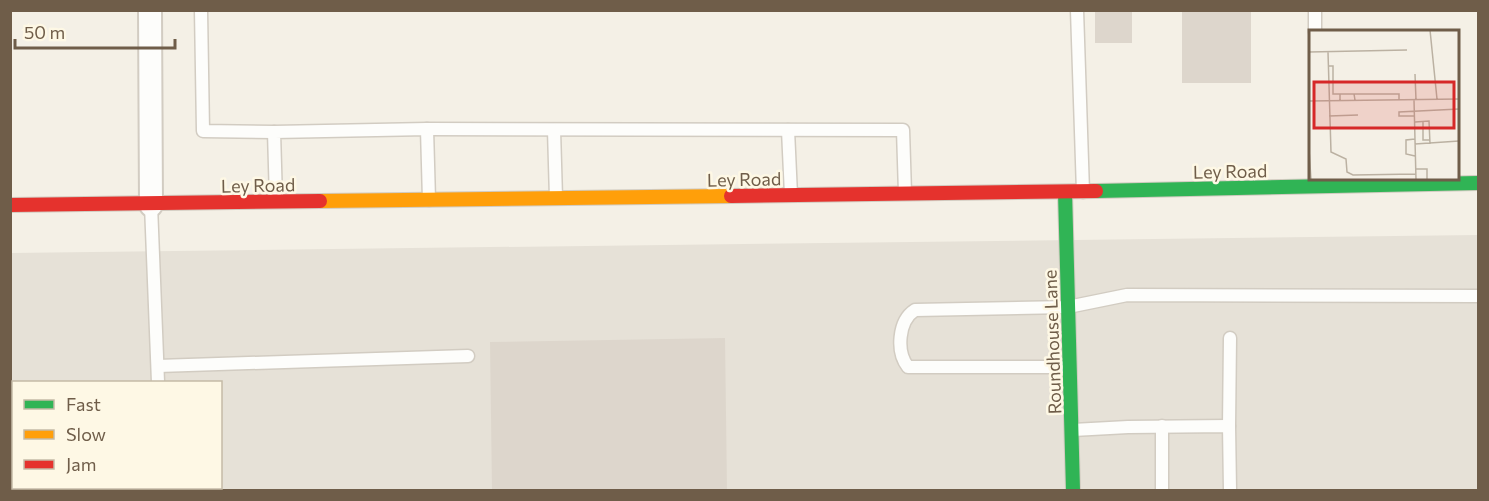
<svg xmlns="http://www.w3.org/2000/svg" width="1489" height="501" font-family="Commissioner,sans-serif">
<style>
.industrial{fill:#e6e1d7;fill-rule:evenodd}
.building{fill:#ddd6cc}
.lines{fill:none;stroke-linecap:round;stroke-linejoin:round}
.lane-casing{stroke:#d2ccc2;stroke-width:15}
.street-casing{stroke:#d2ccc2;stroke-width:26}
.fast-casing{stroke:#d1cbc0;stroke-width:16}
.slow-casing{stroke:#d1cbc0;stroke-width:16}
.jam-casing{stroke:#d1cbc0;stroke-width:16}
.lane{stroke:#fdfdfb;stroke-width:12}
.street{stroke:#fdfdfb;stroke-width:22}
.fast{stroke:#30b455;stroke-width:14}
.slow{stroke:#ff9f0a;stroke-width:14}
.jam{stroke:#e5322d;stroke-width:14}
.rail{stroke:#e4e0e3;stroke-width:4.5;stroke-dasharray:9 6;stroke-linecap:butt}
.labels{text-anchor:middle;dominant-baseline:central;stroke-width:5;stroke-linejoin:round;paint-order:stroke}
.street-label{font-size:18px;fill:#6f5d49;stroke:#fef8e5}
.inset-road{fill:none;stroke:#bbb1a2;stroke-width:1.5}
.view{fill:#d62828;fill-opacity:0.15;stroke:#d62828;stroke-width:3}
.inset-edge{fill:none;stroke:#6f5d49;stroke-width:3}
</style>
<rect width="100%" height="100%" fill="#f4f0e6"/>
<!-- industrial -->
<path class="industrial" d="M1478 235V490H11L10 253ZM14 382H220V488H14Z"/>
<!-- building -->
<g class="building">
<rect x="1095" y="10" width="37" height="33"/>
<rect x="1182" y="10" width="69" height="73"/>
<polygon points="725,338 727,490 492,490 490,342"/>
</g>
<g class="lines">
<defs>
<g id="lane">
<polyline points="201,10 203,131 274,132"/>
<polyline points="1077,10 1083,192"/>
<polyline points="1315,10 1315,32"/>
<polyline points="427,129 903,130 905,193"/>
<polyline points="554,130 556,198"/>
<polyline points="788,130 791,195"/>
<polyline points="276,200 274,132 427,129 429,200"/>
<polyline points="151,205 158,382"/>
<polyline points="158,366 468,356"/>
<path d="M1069 367H908C896 352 898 321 915 310L1068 307 1127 295 1478 296"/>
<polyline points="1162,426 1162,490"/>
<polyline points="1229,426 1230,338"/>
<polyline points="1073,430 1128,427 1229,426 1230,490"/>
<polyline points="161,490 161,488"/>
</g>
<polyline id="street" points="150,10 151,205"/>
<g id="fast">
<polyline points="1096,191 1478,183"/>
<polyline points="1065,192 1073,490"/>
</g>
<polyline id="slow" points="320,201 731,196"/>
<g id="jam">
<polyline points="731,196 1096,191"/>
<polyline points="10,205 320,201"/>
</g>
</defs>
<!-- lane casing -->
<use href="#lane" class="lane-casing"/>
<!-- street casing -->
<use href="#street" class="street-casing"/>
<!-- fast casing -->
<use href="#fast" class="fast-casing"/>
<!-- slow casing -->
<use href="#slow" class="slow-casing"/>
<!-- jam casing -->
<use href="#jam" class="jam-casing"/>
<!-- lane -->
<use href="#lane" class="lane"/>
<!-- street -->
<use href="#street" class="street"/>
<!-- fast -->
<use href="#fast" class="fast"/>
<!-- slow -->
<use href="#slow" class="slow"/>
<!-- jam -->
<use href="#jam" class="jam"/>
<!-- rail -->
<polyline class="rail" points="23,488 23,490"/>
</g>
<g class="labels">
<!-- street labels -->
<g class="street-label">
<text transform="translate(1230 171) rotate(-1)">Ley Road</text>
<text transform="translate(744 179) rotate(-1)">Ley Road</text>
<text transform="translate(258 185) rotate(-1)">Ley Road</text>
<text transform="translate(1052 342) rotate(-92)">Roundhouse Lane</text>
</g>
</g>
<!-- overview -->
<g transform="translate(1309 30)">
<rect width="150" height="150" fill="#f4f0e6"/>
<path class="inset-road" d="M121 0 128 69M0 22 98 20M19 22 22 122 37 129 38 142 44 145 107 144M19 36H24V64H31M106 44 107 70M45 64H90V70M105 70 107 150M0 71 150 69M31 71V64H45L46 70M20 86 49 85M105 86H90V82L150 79M114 91V110H121M106 92 120 91 121 114M106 109 97 110V124L106 126M106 114 150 111M0 119 2 150M107 139H118V150"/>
<path class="view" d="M5 52H145V98H5Z"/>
<rect width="150" height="150" class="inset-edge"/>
</g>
<!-- border -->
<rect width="1489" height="501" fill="none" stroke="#6f5d49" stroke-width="24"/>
<!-- legend -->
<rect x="12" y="381" width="210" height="108" fill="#fef8e5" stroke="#c5baa7" stroke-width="1.5"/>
<rect x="24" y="400" width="30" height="9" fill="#30b455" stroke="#c5baa7" stroke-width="1.5"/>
<text x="66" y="411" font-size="18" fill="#6f5d49">Fast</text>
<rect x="24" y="430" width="30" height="9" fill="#ff9f0a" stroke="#c5baa7" stroke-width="1.5"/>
<text x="66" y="441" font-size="18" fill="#6f5d49">Slow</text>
<rect x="24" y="460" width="30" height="9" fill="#e5322d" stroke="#c5baa7" stroke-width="1.5"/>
<text x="66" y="471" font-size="18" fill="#6f5d49">Jam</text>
<!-- scale -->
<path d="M15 39v9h160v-9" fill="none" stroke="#6f5d49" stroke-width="3"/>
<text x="24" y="39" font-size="18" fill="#6f5d49" stroke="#fef8e5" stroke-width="4.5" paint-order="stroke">50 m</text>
</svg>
